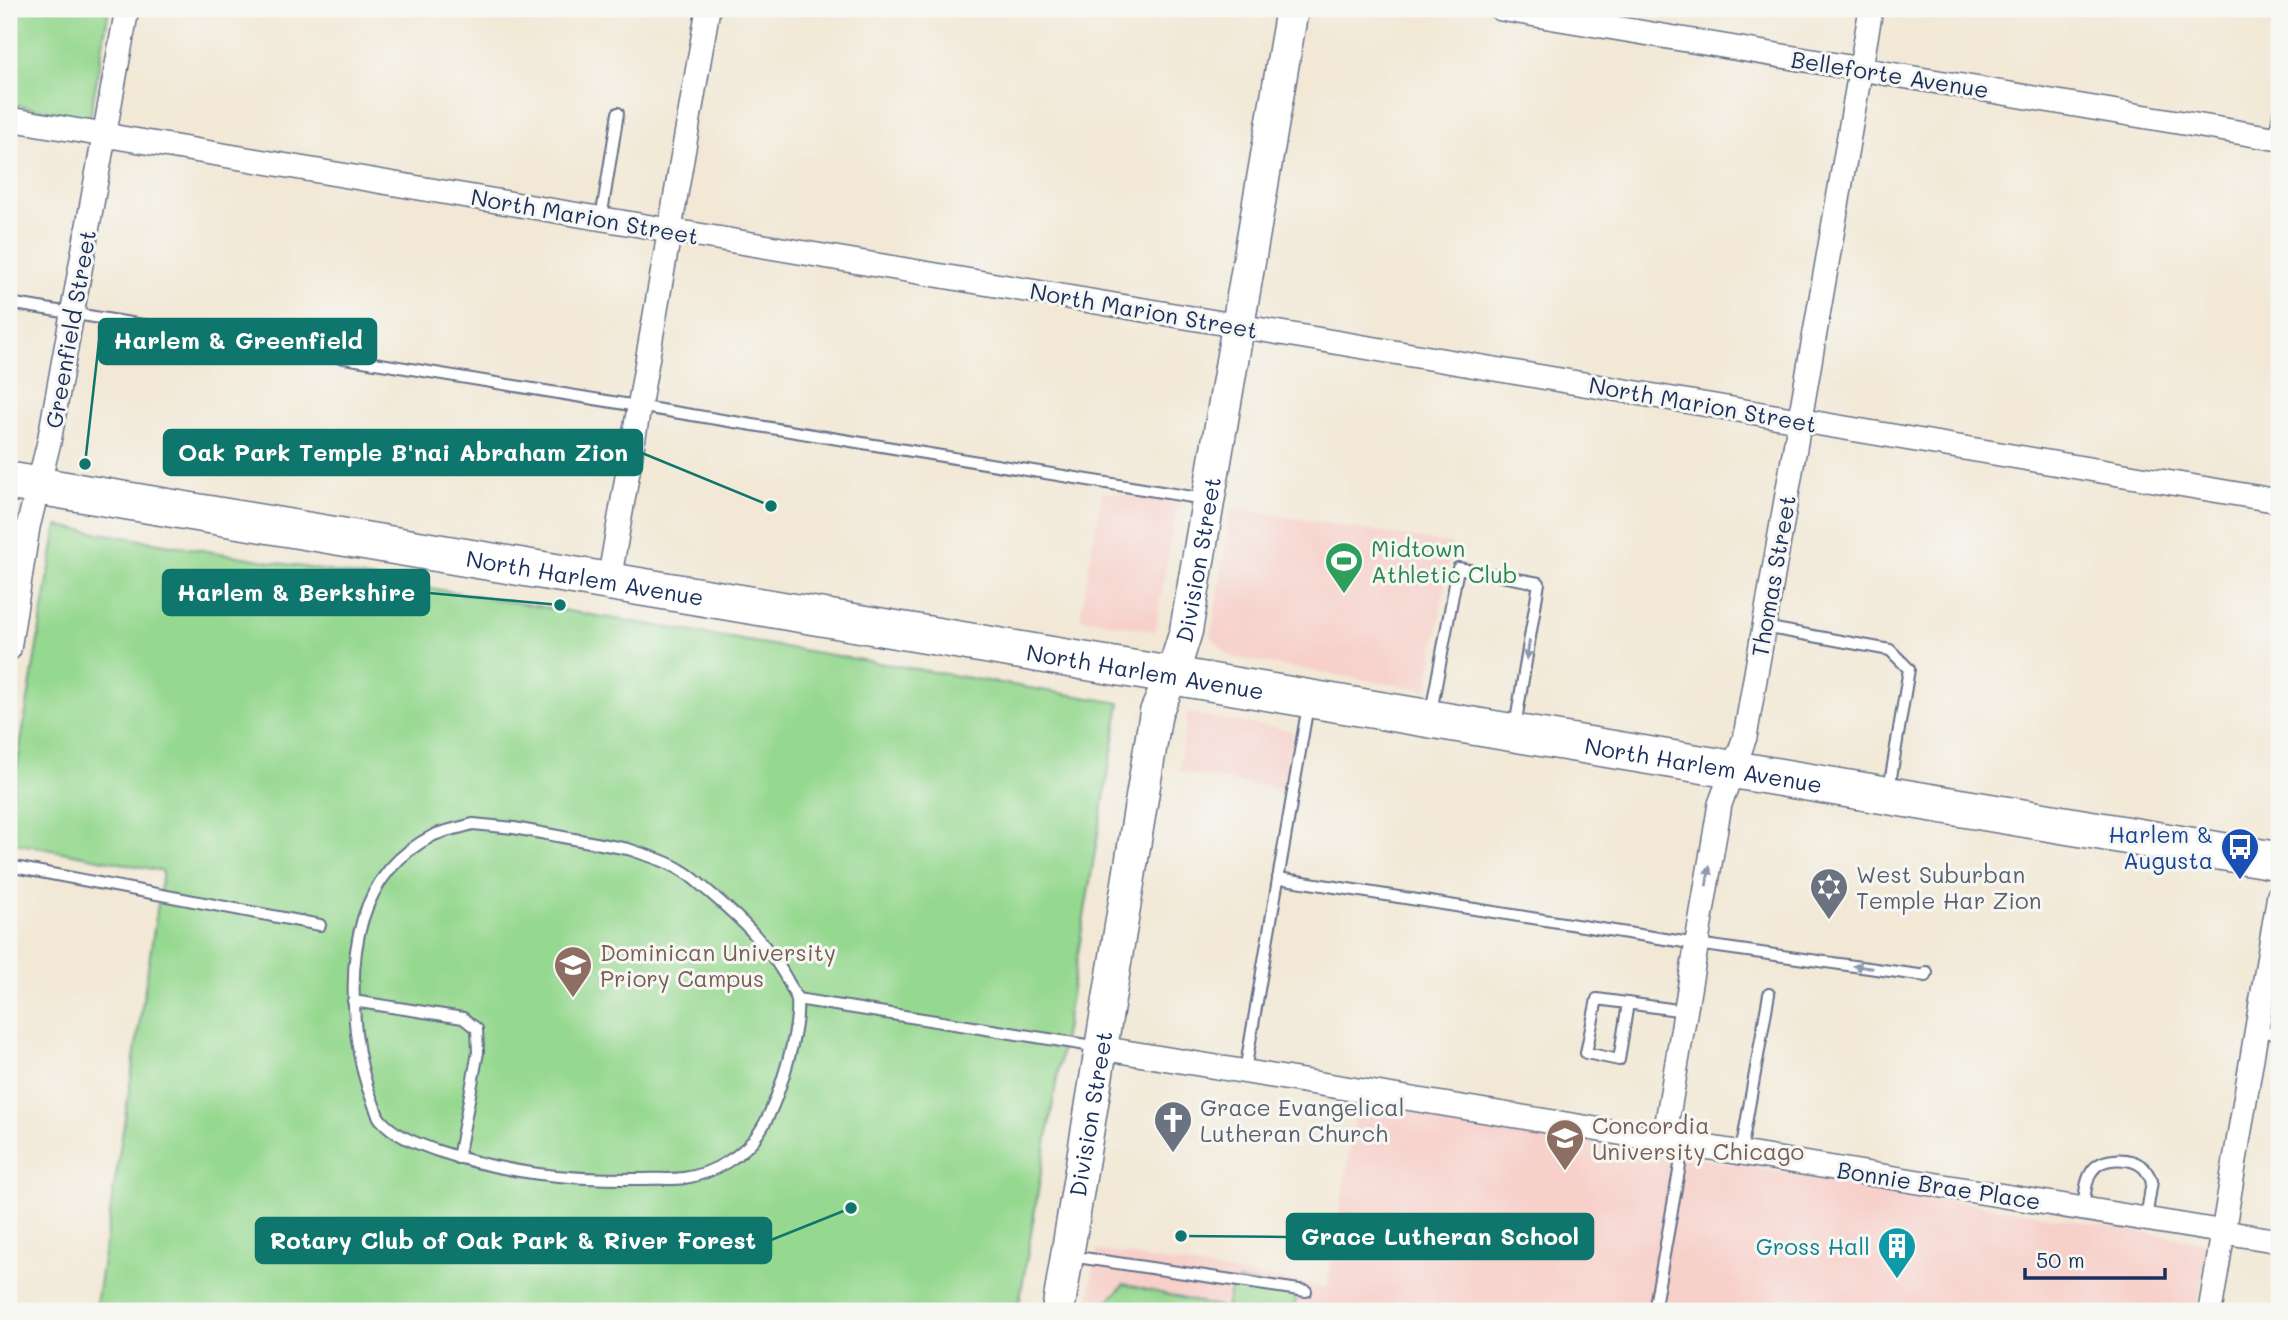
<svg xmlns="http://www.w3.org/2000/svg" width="2288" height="1320" font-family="Mali,sans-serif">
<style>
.built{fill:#f7d0ca}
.green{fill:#95d88f;stroke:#588476;stroke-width:2}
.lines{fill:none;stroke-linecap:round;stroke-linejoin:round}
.lane-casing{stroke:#667088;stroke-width:14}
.street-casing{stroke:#667088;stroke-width:26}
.secondary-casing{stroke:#667088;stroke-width:35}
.primary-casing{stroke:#667088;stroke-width:40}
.lane{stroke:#fff;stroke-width:10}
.street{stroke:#fff;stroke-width:23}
.secondary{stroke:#fff;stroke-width:32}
.primary{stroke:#fff;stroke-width:37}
.oneway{fill:#8d97ae}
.labels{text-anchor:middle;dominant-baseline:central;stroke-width:6;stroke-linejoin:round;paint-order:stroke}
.street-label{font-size:23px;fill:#1b2f5e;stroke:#f6f6f2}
.leisure-label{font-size:23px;fill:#27864d;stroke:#f6f6f2;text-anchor:start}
.transit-label{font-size:23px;fill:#164399;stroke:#f6f6f2;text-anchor:end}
.worship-label{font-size:23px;fill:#5b616d;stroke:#f6f6f2;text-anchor:start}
.education-label{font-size:23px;fill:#785e54;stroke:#f6f6f2;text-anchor:start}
.culture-label{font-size:23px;fill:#0d838f;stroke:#f6f6f2;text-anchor:end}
.leader{fill:none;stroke:#0f766e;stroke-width:2.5}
.callout-dot{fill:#0f766e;stroke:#f6f6f2;stroke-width:2.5}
.callout{fill:#0f766e;stroke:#0f766e;stroke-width:2.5}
.callout-label{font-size:24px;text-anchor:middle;font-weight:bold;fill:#fff}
</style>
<rect width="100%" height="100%" fill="#f6f6f2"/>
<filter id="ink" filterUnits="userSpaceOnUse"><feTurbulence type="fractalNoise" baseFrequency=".0143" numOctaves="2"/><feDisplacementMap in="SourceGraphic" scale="14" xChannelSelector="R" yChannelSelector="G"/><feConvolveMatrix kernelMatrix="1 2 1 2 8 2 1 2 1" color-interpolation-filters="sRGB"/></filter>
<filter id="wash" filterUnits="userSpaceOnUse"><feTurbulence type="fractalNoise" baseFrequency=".00686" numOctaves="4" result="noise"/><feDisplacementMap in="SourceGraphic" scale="28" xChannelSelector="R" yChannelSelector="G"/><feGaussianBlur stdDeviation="1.57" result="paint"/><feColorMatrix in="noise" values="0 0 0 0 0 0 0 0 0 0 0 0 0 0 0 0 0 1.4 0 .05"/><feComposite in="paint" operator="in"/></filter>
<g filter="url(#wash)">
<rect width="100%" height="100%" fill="#f2e8d5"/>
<!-- built -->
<g class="built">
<polygon points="1102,491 1177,504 1155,631 1080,618"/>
<polygon points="1232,508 1452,544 1427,690 1235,658 1226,653 1211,636"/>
<polygon points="1188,713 1293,731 1285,790 1178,772"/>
<polygon points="1358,1101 2208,1243 2197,1311 1087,1311 1097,1250 1327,1288"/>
</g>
<!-- green -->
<g class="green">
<polygon points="9,9 109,9 90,118 9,104"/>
<polygon points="57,526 1120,703 1018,1311 95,1311 163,871 9,842 9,814"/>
<polygon points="1239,1281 1297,1291 1294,1311 1101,1311 1102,1308 1124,1284 1226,1309 1230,1289"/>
</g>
</g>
<g filter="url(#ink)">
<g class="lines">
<defs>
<g id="lane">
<polyline points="2275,138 2279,111"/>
<polyline points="601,219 618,113"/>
<polyline points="9,303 1204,499"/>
<polyline points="1764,627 1890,650 1909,669 1889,789"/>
<polyline points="1431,712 1458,568 1539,583 1515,727"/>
<path d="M473 824 514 828 628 849C645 855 666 860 681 870 691 875 699 884 708 891 741 919 770 946 790 985 792 990 796 995 797 1000 800 1032 777 1105 760 1131 744 1156 712 1174 684 1178 671 1180 657 1178 644 1179 568 1180 507 1174 435 1150 416 1143 395 1136 381 1120 377 1116 376 1109 374 1105 364 1081 359 1058 356 1033 348 955 356 874 434 835 446 830 460 828 473 824Z"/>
<polyline points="9,866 320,925"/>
<polyline points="1278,878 1697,944 1926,976 1927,972"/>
<polyline points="797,999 1099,1047"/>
<polyline points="353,1001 463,1018 477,1029 478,1052 458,1158"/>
<path d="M1628 1003 1619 1060 1586 1053 1597 999C1626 1003 1656 1007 1685 1011"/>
<polyline points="2256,1030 2279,1035"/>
<polyline points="1245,1071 1308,705"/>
<polyline points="1741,1152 1769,994"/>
<path d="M2083 1209C2085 1196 2085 1181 2092 1171 2102 1156 2130 1157 2143 1167 2147 1171 2149 1176 2152 1181L2146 1219"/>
<polyline points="1070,1256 1306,1291"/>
<polyline points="1654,1311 1684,1143"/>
</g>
<g id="street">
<polyline points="1501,9 2279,139"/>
<polyline points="9,119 2279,501"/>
<polyline points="609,581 708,9"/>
<polyline points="9,649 28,527 49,442 127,9"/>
<polyline points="1101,1048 2279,1241"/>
<polyline points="1664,1140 1720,804 1745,737 1871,9"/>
<polyline points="2210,1311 2279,895"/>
</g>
<g id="secondary">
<path id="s1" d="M1058 1311 1156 712 1172 676 1186 631 1292 9"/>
</g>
<g id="primary">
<path id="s2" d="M9 481 2279 861"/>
</g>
</defs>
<!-- lane casing -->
<use href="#lane" class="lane-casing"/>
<!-- street casing -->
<use href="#street" class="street-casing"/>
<!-- secondary casing -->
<use href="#secondary" class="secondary-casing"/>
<!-- primary casing -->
<use href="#primary" class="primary-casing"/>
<!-- lane -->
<use href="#lane" class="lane"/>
<!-- street -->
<use href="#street" class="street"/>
<!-- secondary -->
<use href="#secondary" class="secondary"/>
<!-- primary -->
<use href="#primary" class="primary"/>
</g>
<!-- one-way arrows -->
<defs><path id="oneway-solid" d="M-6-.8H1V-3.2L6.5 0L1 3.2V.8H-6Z" transform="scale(1.75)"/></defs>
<g class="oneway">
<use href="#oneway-solid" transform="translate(1528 650) rotate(99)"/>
<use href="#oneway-solid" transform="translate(1708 876) rotate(-80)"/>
<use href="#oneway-solid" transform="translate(1863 967) rotate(-172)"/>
</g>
</g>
<!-- icons -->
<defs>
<symbol id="stadium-pin" viewBox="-11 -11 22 30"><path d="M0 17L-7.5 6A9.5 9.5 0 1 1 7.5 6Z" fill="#2e9e5b" stroke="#f6f6f2"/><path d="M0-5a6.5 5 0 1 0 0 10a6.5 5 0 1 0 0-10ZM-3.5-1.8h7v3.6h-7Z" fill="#fff"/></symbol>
<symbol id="bus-pin" viewBox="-11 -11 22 30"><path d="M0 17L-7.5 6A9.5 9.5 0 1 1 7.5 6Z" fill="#1a4fb4" stroke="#f6f6f2"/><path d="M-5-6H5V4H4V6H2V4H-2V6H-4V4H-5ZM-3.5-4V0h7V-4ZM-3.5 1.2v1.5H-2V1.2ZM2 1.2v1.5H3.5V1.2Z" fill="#fff"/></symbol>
<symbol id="synagogue-pin" viewBox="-11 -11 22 30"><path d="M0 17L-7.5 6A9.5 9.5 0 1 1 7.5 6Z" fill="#6b7280" stroke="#f6f6f2"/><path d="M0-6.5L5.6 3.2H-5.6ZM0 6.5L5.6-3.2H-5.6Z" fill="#fff"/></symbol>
<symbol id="university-pin" viewBox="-11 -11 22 30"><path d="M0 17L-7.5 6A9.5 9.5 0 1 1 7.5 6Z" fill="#8d6e63" stroke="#f6f6f2"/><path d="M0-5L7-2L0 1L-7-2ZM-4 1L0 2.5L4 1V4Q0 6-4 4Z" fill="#fff"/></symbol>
<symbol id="church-pin" viewBox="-11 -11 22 30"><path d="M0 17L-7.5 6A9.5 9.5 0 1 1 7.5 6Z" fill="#6b7280" stroke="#f6f6f2"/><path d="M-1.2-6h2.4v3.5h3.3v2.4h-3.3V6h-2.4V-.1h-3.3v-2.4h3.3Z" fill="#fff"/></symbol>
<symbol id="building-pin" viewBox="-11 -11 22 30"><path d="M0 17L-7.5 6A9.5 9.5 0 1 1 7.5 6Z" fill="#0f9aa8" stroke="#f6f6f2"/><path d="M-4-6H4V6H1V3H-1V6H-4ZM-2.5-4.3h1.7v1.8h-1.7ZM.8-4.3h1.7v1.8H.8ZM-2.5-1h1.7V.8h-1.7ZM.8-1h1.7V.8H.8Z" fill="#fff"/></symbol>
</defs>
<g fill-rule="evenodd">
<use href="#stadium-pin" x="1322" y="539" width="44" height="60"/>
<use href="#bus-pin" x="2218" y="825" width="44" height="60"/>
<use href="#synagogue-pin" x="1807" y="865" width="44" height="60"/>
<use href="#university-pin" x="551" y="943" width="44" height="60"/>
<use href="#church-pin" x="1151" y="1098" width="44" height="60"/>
<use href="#university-pin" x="1543" y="1116" width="44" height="60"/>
<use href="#building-pin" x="1875" y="1224" width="44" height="60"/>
</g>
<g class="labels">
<!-- street labels -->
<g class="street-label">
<text transform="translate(1890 74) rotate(9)">Belleforte Avenue</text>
<text transform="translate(585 216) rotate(10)">North Marion Street</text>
<text transform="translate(1144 310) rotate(10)">North Marion Street</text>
<text transform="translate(70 329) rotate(-80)">Greenfield Street</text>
<text transform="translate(1703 404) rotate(10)">North Marion Street</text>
<text stroke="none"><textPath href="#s1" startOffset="766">Division Street</textPath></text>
<text transform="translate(1773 576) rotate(-80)">Thomas Street</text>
<text stroke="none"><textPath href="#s2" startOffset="584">North Harlem Avenue</textPath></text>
<text stroke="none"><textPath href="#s2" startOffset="1152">North Harlem Avenue</textPath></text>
<text stroke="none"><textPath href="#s2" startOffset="1718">North Harlem Avenue</textPath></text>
<text stroke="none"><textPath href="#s1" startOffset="200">Division Street</textPath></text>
<text transform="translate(1939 1185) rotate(9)">Bonnie Brae Place</text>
</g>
<!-- leisure labels -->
<g class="leisure-label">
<text x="1371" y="548">Midtown<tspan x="1371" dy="26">Athletic Club</tspan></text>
</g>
<!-- transit labels -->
<g class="transit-label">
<text x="2213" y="834">Harlem &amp;<tspan x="2213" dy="26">Augusta</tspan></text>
</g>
<!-- worship labels -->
<g class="worship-label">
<text x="1856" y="874">West Suburban<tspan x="1856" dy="26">Temple Har Zion</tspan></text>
<text x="1200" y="1107">Grace Evangelical<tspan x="1200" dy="26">Lutheran Church</tspan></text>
</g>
<!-- education labels -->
<g class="education-label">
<text x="600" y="952">Dominican University<tspan x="600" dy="26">Priory Campus</tspan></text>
<text x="1592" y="1125">Concordia<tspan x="1592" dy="26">University Chicago</tspan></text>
</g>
<!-- culture labels -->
<g class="culture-label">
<text x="1870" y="1246">Gross Hall</text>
</g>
</g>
<!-- callouts -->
<path class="leader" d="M85 464L99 341M771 506L642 453M560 605L429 593M1181 1236L1287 1237M851 1208L771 1240"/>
<g class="callout-dot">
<circle cx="85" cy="464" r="7"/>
<circle cx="771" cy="506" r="7"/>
<circle cx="560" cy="605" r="7"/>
<circle cx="1181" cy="1236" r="7"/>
<circle cx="851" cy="1208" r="7"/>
</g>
<g class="callout">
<rect x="99" y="319" width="277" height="45" rx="7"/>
<rect x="164" y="430" width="478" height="45" rx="7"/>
<rect x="163" y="570" width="266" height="45" rx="7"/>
<rect x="1287" y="1214" width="306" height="45" rx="7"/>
<rect x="256" y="1218" width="515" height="45" rx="7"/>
</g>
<g class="callout-label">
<text x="238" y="349">Harlem &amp; Greenfield</text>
<text x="403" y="461">Oak Park Temple B'nai Abraham Zion</text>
<text x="296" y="601">Harlem &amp; Berkshire</text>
<text x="1440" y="1245">Grace Lutheran School</text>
<text x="513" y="1249">Rotary Club of Oak Park &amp; River Forest</text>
</g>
<!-- margin -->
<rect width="2288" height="1320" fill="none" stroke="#f6f6f2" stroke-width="35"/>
<!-- scale -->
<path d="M2025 1268v10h140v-10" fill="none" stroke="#1b2f5e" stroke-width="3.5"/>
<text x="2036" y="1268" font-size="21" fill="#1b2f5e" stroke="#f6f6f2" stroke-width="5" paint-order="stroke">50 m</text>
</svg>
